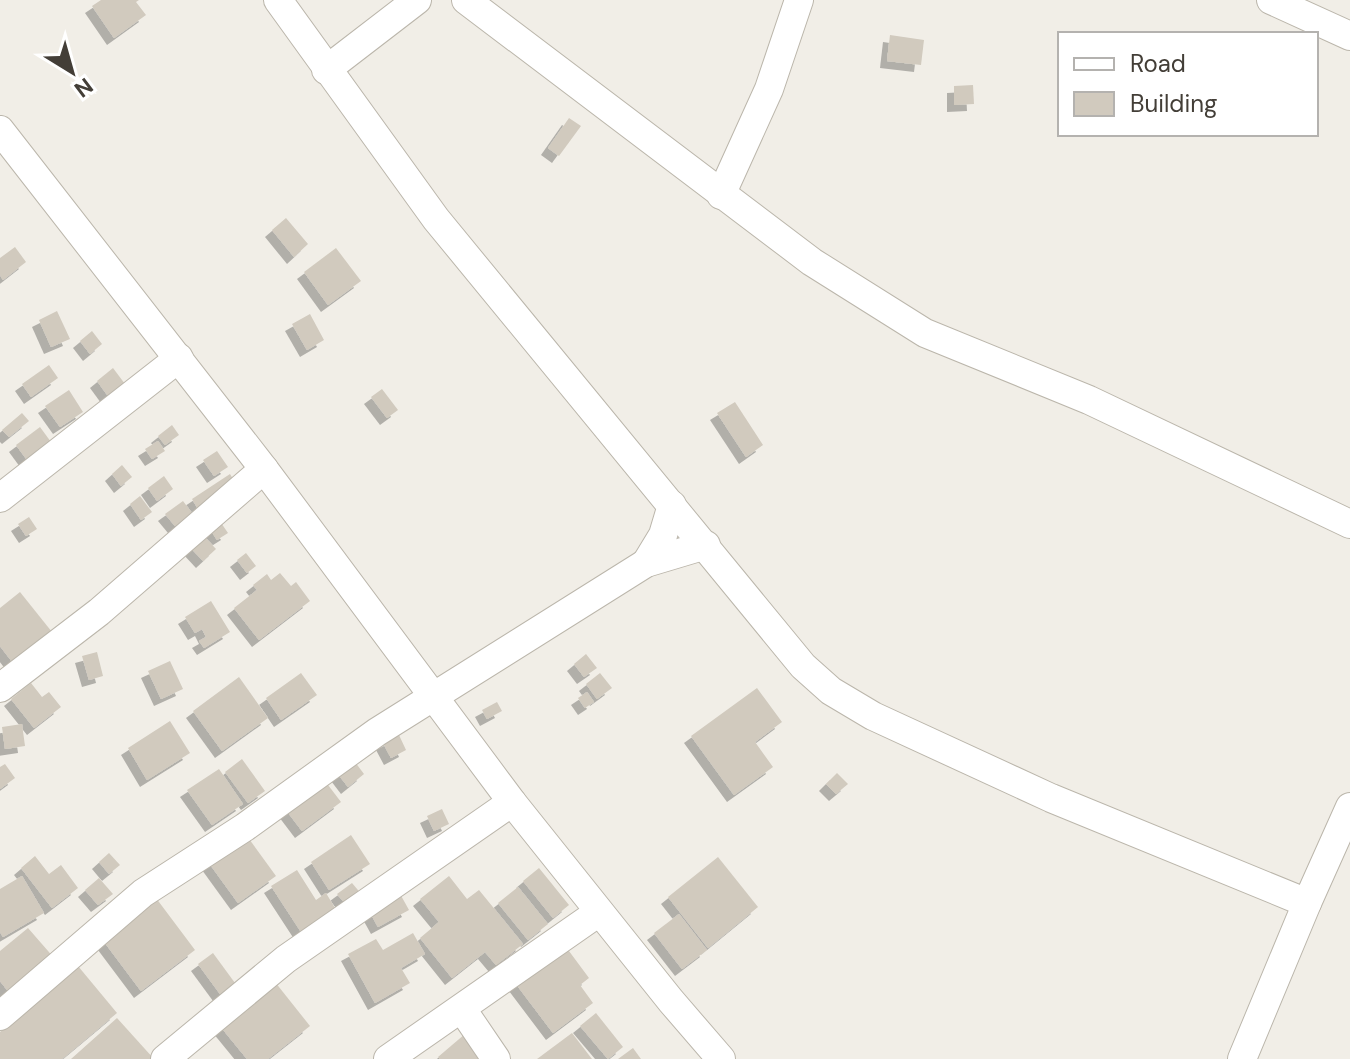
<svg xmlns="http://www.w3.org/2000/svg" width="1350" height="1059" font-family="'DM Sans',sans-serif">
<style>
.building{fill:#d1cabe;filter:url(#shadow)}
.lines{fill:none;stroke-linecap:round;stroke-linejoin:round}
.minor-casing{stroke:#bbb6ab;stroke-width:30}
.minor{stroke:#fff;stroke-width:28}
</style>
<defs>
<filter id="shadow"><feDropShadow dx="-7" dy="7" stdDeviation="0" flood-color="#0004"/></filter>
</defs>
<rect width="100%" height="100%" fill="#f1eee7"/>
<!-- building -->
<g class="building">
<polygon points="101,0 139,0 136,2 146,15 114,38 92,6"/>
<polygon points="890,35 924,40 921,65 887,61"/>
<polygon points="973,85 974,104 954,105 954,86"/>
<polygon points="569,118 581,126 559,156 548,148"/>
<polygon points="286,218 308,244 294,257 272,230"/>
<polygon points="15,247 26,262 3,280 0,275 0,258"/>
<polygon points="336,248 361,281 328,305 304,272"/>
<polygon points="57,311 70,339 51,347 39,320"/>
<polygon points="310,314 324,340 307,350 292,324"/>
<polygon points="92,331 102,344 90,354 80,341"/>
<polygon points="49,365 58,378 31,397 22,384"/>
<polygon points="113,368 125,384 108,396 97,381"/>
<polygon points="382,389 398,410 387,418 371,397"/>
<polygon points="69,390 83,412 60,427 45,406"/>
<polygon points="735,402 763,445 746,457 717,413"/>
<polygon points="22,413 29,421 9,437 2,430"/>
<polygon points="172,425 179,435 165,445 158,436"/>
<polygon points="40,427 51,442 27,460 16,445"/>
<polygon points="158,441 165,451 152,459 145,449"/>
<polygon points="217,451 228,467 214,476 203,460"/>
<polygon points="122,465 132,477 121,486 112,474"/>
<polygon points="230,474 236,484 198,509 192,499"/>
<polygon points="164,476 173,489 157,501 148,488"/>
<polygon points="140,496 152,512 141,520 130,504"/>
<polygon points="183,501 192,513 175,526 165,514"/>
<polygon points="29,517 37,529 26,536 18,524"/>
<polygon points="217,517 228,533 217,540 207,524"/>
<polygon points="203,535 216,549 203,561 190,547"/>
<polygon points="246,553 256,566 247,573 237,560"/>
<polygon points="280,573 291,586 296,582 310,601 259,640 234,608 257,590 253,585 267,574 271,580"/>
<polygon points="20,592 52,632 13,663 0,646 0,608"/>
<polygon points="211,601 230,632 204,648 199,641 206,637 202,629 195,633 185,617"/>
<polygon points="97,652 103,676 89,680 82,656"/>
<polygon points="586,654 597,668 584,677 574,664"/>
<polygon points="170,661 183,689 161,699 148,671"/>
<polygon points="301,673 317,695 281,720 266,698"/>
<polygon points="600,673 612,688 597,699 586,684"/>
<polygon points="239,677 268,718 222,751 193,711"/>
<polygon points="31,683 42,697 49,692 61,707 34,728 11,699"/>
<polygon points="757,688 782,722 755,742 773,767 734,795 691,736"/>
<polygon points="587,692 594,702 585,708 578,698"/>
<polygon points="497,702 502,711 487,719 482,710"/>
<polygon points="170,721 190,753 147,780 128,748"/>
<polygon points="22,724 25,746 5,749 2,727"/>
<polygon points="399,735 406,750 391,758 383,743"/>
<polygon points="352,758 364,774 348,787 335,770"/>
<polygon points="242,759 265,791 248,803 225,772"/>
<polygon points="5,764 15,778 0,789 0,767"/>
<polygon points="219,769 243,804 212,825 187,790"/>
<polygon points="837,773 848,784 836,794 826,784"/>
<polygon points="325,781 341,802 302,831 286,810"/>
<polygon points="442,809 449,824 434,831 427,816"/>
<polygon points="351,835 370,864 329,890 311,862"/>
<polygon points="247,836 276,876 238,903 209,863"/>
<polygon points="109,853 120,865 109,874 99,862"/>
<polygon points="35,856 49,874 61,865 78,888 52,908 21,868"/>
<polygon points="718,857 758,907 708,948 668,897"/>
<polygon points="539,868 569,905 553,918 523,881"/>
<polygon points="297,870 316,900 326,893 338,913 303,935 271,886"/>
<polygon points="22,876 44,913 3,937 0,932 0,889"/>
<polygon points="449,876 467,899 479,890 523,944 496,965 485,952 452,978 420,938 439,922 420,899"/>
<polygon points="99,878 113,894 98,905 85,890"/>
<polygon points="352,883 363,896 348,907 337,894"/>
<polygon points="518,887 548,924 528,940 498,903"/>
<polygon points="399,892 409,910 378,927 368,909"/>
<polygon points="156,898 195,950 141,991 102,939"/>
<polygon points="679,914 707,950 682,969 654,933"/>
<polygon points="28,928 55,959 11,995 0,981 0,951"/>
<polygon points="413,933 425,954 401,968 410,983 375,1003 348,954 376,939 383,950"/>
<polygon points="566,947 589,978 580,985 593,1003 553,1033 516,984"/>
<polygon points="213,953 235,983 220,994 198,964"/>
<polygon points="78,966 117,1013 62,1059 0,1059 0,1032"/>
<polygon points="275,982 310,1026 268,1059 247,1059 220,1026"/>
<polygon points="596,1013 623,1047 608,1059 580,1026"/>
<polygon points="117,1018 154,1059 71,1059"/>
<polygon points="572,1033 592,1059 537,1059"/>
<polygon points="465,1034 487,1059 440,1059 438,1057"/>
<polygon points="633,1048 641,1059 618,1059"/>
</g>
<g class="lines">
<defs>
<g id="minor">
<polyline points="278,0 436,219 803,666 831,691 873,716 1051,798 1307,903"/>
<polyline points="466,0 812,262 925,333 1089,400 1350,524"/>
<polyline points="1271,0 1350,36"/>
<polyline points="326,70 417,0"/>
<polyline points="0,130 264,469 512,802 671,1001 721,1059"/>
<polyline points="721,195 769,89 799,0"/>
<polyline points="0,498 179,358"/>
<polyline points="646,563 663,535 672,505"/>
<polyline points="0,688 99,612 264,469"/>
<polyline points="462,1009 496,1059"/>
<polyline points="0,1016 143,893 245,827 377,732 646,563 706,545"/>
<polyline points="165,1059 286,959 512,802"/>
<polyline points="388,1059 599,912"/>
<polyline points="1242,1059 1307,903 1350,807"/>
</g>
</defs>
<!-- minor casing -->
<use href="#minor" class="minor-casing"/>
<!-- minor -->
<use href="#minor" class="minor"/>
</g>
<!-- legend -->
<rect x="1058" y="32" width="260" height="104" fill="#ffffff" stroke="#b4b2af" stroke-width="2"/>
<rect x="1074" y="58" width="40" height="12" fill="#ffffff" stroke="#b4b2af" stroke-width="2"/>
<text x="1130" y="72" font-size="24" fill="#433e37">Road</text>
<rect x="1074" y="92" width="40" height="24" fill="#d1cabe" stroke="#b4b2af" stroke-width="2"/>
<text x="1130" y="112" font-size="24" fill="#433e37">Building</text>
<!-- north arrow -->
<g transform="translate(72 72) rotate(143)" stroke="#ffffff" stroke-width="6" paint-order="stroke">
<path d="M0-6L14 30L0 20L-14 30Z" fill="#433e37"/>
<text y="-12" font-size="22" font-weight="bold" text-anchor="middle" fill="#433e37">N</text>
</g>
</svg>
